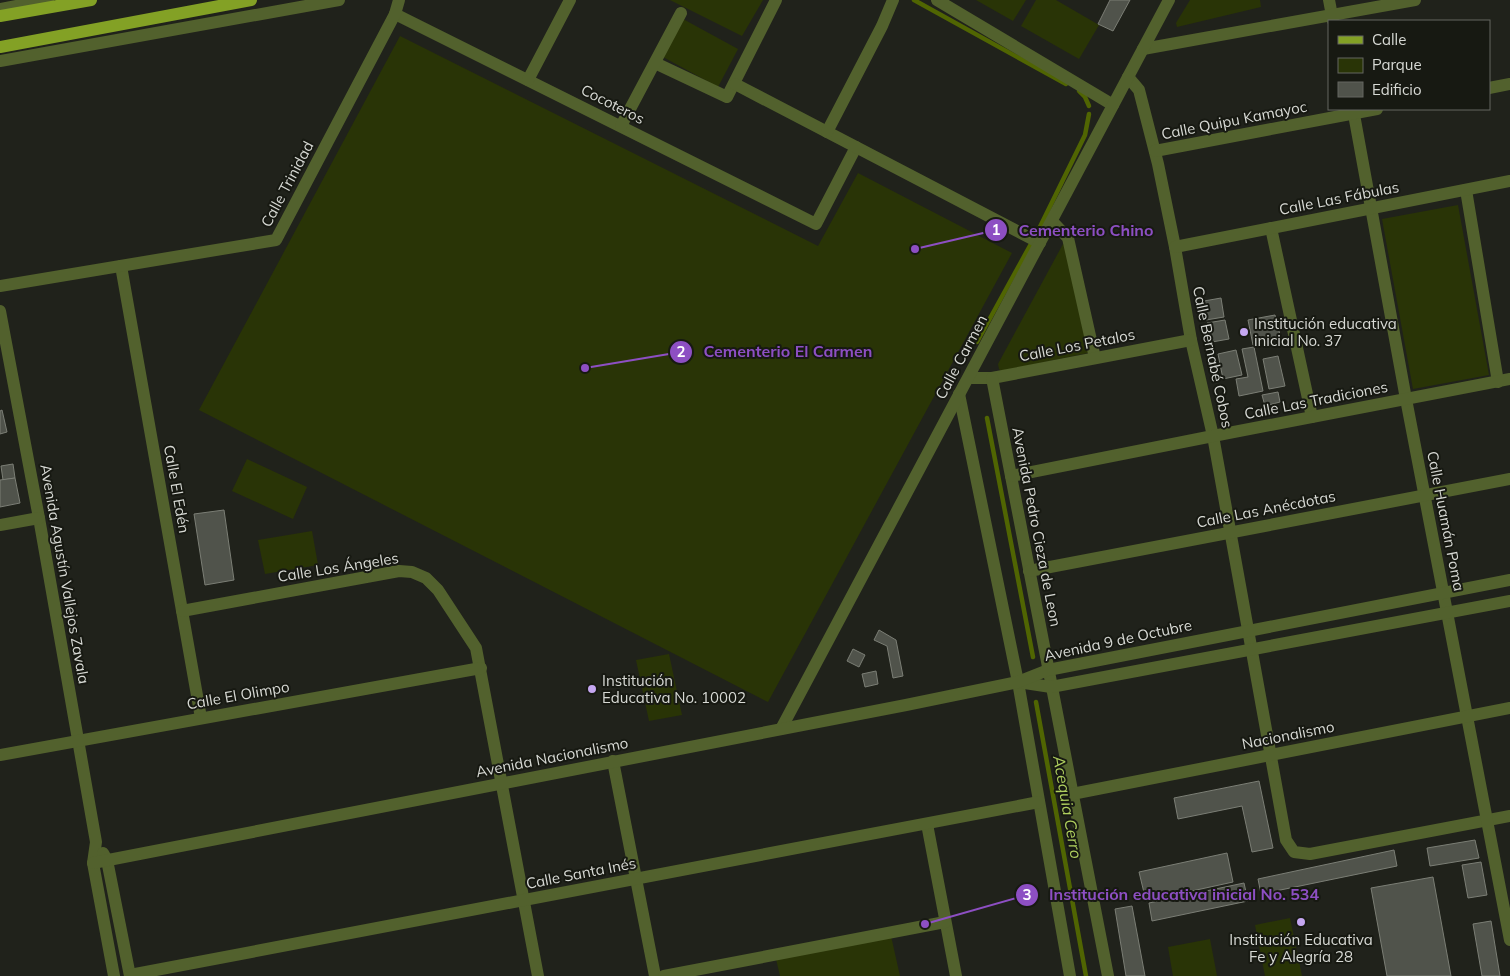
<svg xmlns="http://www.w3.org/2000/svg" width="1510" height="976" font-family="Mulish,sans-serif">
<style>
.green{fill:#293406}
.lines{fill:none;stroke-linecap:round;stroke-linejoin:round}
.stream{stroke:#506502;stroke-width:4.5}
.building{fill:#50534b;stroke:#7b7e75}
.minor{stroke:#52612d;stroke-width:12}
.major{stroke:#83a125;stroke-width:12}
.poi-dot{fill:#c5a7f1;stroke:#171912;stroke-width:2}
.labels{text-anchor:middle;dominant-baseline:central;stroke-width:4;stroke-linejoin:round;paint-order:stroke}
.street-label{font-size:15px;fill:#d7d9d4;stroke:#171912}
.poi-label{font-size:15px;fill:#d7d9d4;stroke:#171912;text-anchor:start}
.water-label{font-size:16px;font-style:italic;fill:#b0d05f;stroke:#171912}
.leader{fill:none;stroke:#8d4fc3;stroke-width:2}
.callout-dot{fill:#8d4fc3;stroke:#171912;stroke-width:2}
.mark-label{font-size:15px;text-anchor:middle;font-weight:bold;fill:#fff}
.callout-label{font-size:16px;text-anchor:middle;font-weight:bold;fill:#8d4fc3;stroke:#171912;stroke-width:4;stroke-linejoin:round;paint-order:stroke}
</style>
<rect width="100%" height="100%" fill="#20221b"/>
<!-- green -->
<g class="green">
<polygon points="670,0 763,0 742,36"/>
<polygon points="976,0 1026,0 1013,21"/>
<polygon points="1036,0 1056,0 1099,25 1079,59 1021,26"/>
<polygon points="1190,0 1260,0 1261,7 1177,27 1176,23"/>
<polygon points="683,19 738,49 718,87 663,57"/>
<polygon points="400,36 818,246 858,173 1012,253 768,702 199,410"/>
<polygon points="1458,205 1489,375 1413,389 1382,219"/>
<polygon points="1063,244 1066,248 1088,353 1001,371 999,369 998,364"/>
<polygon points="247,459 307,487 293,519 232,491"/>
<polygon points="312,531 318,565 265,574 258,540"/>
<polygon points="669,654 682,715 649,721 636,660"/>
<polygon points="1290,918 1302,976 1265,976 1255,925"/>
<polygon points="891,936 900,976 780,976 776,959"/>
<polygon points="1210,939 1217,976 1173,976 1168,947"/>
</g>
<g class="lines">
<!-- stream -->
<g class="stream">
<polyline points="914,0 1066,84"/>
<polyline points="1079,91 1085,97 1089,106"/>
<polyline points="1035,237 1085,135 1089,114"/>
<polyline points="977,342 1032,242"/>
<polyline points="987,418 1033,657"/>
<polyline points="1036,702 1086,976"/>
</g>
</g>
<!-- building -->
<g class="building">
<polygon points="1110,0 1130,0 1113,31 1098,24"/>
<polygon points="1221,298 1224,317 1206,320 1204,301"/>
<polygon points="1275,315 1281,339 1253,345 1248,320"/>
<polygon points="1225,320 1229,339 1212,342 1207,323"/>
<polygon points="1254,347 1263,391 1239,396 1236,379 1248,377 1242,349"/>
<polygon points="1236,350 1242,375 1223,379 1218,354"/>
<polygon points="1278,356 1285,386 1269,389 1263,359"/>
<polygon points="1278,392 1280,402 1265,406 1262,395"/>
<polygon points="2,410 7,432 0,434 0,411"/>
<polygon points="13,464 15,478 3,480 1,466"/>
<polygon points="15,478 20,503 0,507 0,480"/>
<polygon points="224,510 234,580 205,585 194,514"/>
<polygon points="879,630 896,640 903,676 893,678 887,646 874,640"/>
<polygon points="853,649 865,655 859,667 847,661"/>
<polygon points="876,671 878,684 865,687 862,674"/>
<polygon points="1259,781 1273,848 1252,852 1242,806 1178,819 1174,798"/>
<polygon points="1475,840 1479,858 1430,866 1427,848"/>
<polygon points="1394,850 1397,866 1261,894 1258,879"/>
<polygon points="1227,853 1233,882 1146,901 1139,872"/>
<polygon points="1481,862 1487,895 1468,898 1462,865"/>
<polygon points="1433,877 1451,976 1387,976 1371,888"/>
<polygon points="1244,883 1248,901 1152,921 1149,903"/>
<polygon points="1132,906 1145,976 1126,976 1115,909"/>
<polygon points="1491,921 1500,976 1482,976 1473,924"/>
</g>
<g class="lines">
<!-- minor -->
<g class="minor">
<polyline points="937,0 1113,105"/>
<polyline points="1329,0 1333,21"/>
<polyline points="0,9 48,0"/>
<polyline points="395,14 816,224 856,147"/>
<polyline points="1143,49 1415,0"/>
<polyline points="0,61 339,0"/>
<polyline points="655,63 727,97 776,0"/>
<polyline points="1128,77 1139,90 1158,164 1175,247 1191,340 1213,436 1286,840 1294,852 1310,854 1510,816"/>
<polyline points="528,80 570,0"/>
<polyline points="735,84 1040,243"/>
<polyline points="1489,88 1510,84"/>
<polyline points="1353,109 1406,399 1510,940"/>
<polyline points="621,126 681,13"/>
<polyline points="827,132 882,26 893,0"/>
<polyline points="1155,151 1377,109"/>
<polyline points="1466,190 1498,382"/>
<polyline points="1052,221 1068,238 1095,358"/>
<polyline points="1271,228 1312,417"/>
<polyline points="1175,247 1510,181"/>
<polyline points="121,266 201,718"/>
<polyline points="0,286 276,240 395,14 399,0"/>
<polyline points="0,311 39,518 96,842 93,863 114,976"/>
<polyline points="969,378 992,378 1191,340"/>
<polyline points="992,378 1108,976"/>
<polyline points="959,394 1018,682 1070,976"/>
<polyline points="1011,476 1213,436 1510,379"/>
<polyline points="0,525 39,518"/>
<polyline points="1029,571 1510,479"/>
<polyline points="182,611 399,571 412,572 426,578 438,590 476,648 538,976"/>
<polyline points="1018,682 1051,687 1510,601"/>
<polyline points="781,729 1169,0"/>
<polyline points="0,755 481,668"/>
<polyline points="613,761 655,976"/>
<polyline points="1072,794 1510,708"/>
<polyline points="927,824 956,976"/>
<polyline points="103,853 107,860 130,976"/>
<polyline points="93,863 906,705 1018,682 1048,670 1510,580"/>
<polyline points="130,975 1039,802"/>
<polyline points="664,976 945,922"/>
</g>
<!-- major -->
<g class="major">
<polyline points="0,16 91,0"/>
<polyline points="0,47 251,0"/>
</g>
</g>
<!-- markers -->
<g class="poi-dot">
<circle cx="1244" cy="332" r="5"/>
<circle cx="592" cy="689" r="5"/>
<circle cx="1301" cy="922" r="5"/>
</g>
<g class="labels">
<!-- street labels -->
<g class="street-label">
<text transform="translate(613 104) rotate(27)">Cocoteros</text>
<text transform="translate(1234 120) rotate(-11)">Calle Quipu Kamayoc</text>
<text transform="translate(287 184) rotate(-62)">Calle Trinidad</text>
<text transform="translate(1339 198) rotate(-11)">Calle Las Fábulas</text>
<text transform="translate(1077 345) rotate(-11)">Calle Los Petalos</text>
<text transform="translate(961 357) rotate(-62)">Calle Carmen</text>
<text transform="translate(1213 357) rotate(78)">Calle Bernabé Cobos</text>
<text transform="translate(1316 400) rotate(-11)">Calle Las Tradiciones</text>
<text transform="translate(177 489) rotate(80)">Calle El Edén</text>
<text transform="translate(1266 509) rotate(-11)">Calle Las Anécdotas</text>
<text transform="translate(1446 521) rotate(79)">Calle Huamán Poma</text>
<text transform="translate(1037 527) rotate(79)">Avenida Pedro Cieza de Leon</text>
<text transform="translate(338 567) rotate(-9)">Calle Los Ángeles</text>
<text transform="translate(65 574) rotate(80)">Avenida Agustín Vallejos Zavala</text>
<text transform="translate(1118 640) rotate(-12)">Avenida 9 de Octubre</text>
<text transform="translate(238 695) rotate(-10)">Calle El Olimpo</text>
<text transform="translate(1288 735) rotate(-11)">Nacionalismo</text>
<text transform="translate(552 757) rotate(-11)">Avenida Nacionalismo</text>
<text transform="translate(581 873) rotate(-11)">Calle Santa Inés</text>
</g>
<!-- poi labels -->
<g class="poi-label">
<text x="1254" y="323">Institución educativa<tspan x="1254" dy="17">inicial No. 37</tspan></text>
<text x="602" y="680">Institución<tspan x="602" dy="17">Educativa No. 10002</tspan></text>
<text x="1301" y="939" text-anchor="middle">Institución Educativa<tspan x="1301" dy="17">Fe y Alegría 28</tspan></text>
</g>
<!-- water labels -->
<g class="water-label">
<text transform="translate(1068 807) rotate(80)">Acequia Cerro</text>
</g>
</g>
<!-- callouts -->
<path class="leader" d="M915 249L996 230M585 368L681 352M925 924L1027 895"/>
<g class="callout-dot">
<circle cx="915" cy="249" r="5"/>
<circle cx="585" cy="368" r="5"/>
<circle cx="925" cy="924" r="5"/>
<circle cx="996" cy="230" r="12"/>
<circle cx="681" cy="352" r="12"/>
<circle cx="1027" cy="895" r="12"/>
</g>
<g class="mark-label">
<text x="996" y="235">1</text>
<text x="681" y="357">2</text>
<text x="1027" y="900">3</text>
</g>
<g class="callout-label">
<text x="1086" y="236">Cementerio Chino</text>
<text x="788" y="357">Cementerio El Carmen</text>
<text x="1184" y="900">Institución educativa inicial No. 534</text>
</g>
<!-- legend -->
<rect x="1328" y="20" width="162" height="90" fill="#171912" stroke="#646660"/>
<rect x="1338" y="36" width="25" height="8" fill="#83a125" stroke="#646660"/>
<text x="1372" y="45" font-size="15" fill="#d7d9d4">Calle</text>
<rect x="1338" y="58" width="25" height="15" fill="#293406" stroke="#646660"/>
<text x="1372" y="70" font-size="15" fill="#d7d9d4">Parque</text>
<rect x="1338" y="82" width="25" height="15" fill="#50534b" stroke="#646660"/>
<text x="1372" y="95" font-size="15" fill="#d7d9d4">Edificio</text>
</svg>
